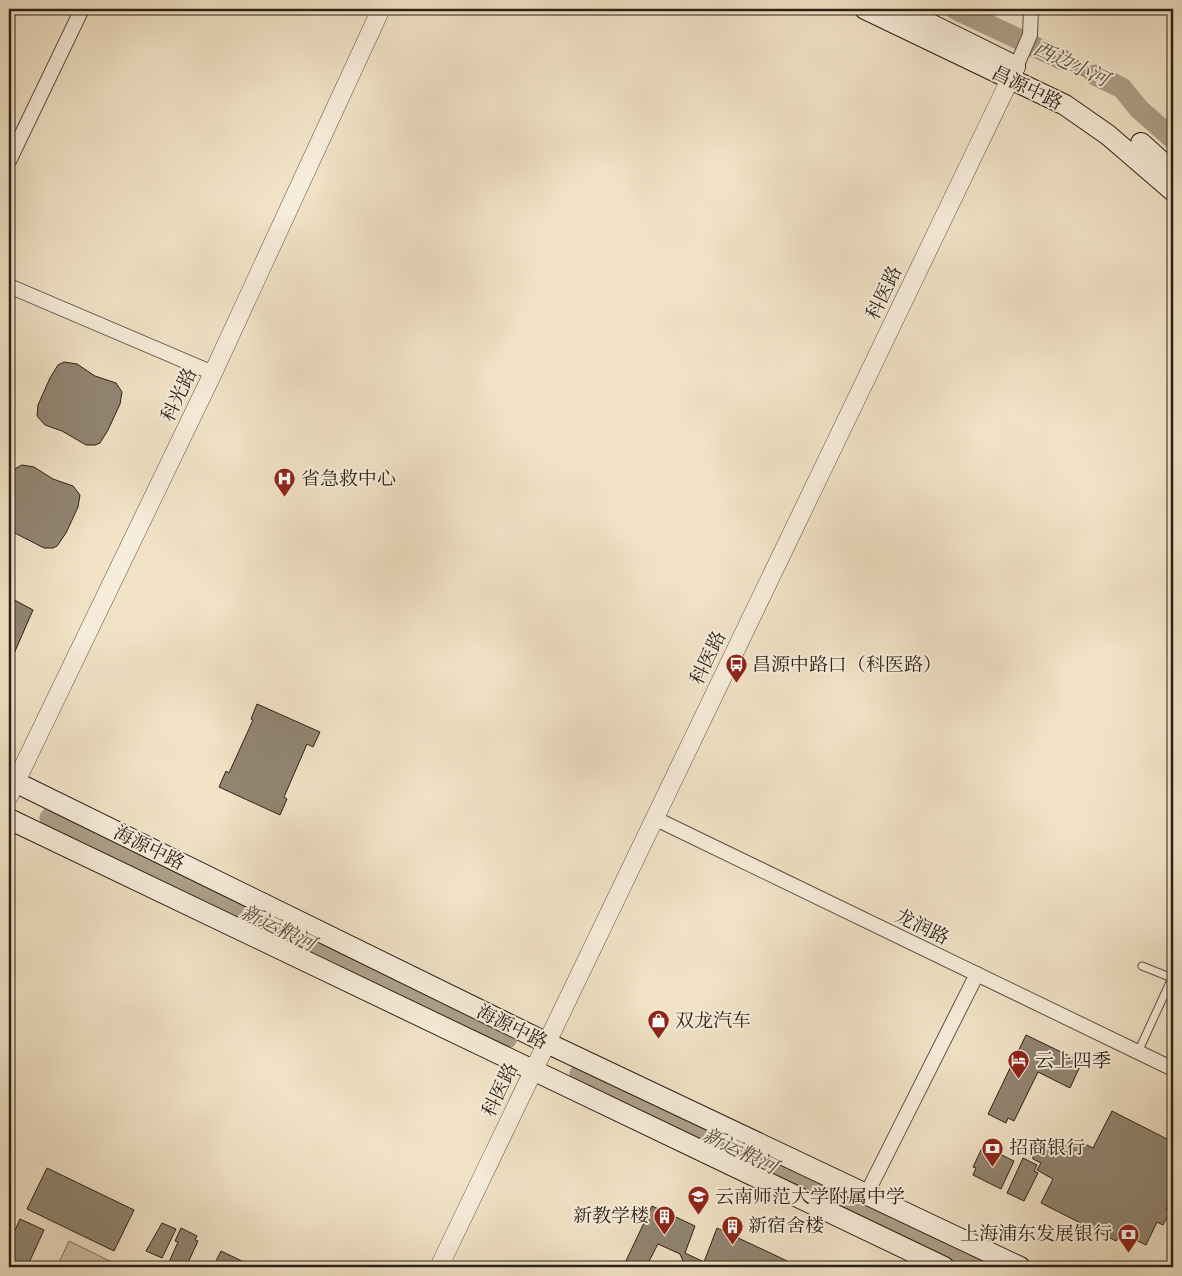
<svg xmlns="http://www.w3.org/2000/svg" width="1182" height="1276" font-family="Cardo,'Noto Serif SC',serif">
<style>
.green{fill:#d0c2a9;stroke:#7c7260}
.water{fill:#aea18b;stroke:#796e5d}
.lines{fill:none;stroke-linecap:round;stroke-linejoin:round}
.river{stroke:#aea18b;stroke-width:21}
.building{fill:#928673;stroke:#292117}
.service-casing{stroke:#5b5243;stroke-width:9}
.minor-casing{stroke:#5b5243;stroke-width:16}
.tertiary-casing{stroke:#5b5243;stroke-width:19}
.secondary-casing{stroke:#292117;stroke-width:22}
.service{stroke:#f7eddb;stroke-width:7}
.minor{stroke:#f7eddb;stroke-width:14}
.tertiary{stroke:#f7eddb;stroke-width:18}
.secondary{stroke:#f7eddb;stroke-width:20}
.labels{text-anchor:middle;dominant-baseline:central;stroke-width:4;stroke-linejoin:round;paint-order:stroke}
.street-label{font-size:19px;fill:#292117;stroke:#f7eddb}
.poi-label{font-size:19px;fill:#292117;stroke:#f7eddb;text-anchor:start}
.water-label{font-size:20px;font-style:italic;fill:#584e40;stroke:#f7eddb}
</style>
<rect width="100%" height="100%" fill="#f2e3c7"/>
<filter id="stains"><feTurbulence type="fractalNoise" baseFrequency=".004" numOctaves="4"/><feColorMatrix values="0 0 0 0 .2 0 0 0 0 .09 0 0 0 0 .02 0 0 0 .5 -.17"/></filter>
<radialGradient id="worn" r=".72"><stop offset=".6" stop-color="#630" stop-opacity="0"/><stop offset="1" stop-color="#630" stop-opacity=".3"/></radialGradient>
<!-- green -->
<polygon class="green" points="69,1241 116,1264 114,1267 57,1267"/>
<!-- water -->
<g class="water">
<polygon points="939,9 971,9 1020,32 1015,46"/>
<polygon points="1040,43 1125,83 1118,92 1036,54"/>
<polygon points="1143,105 1173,132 1173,149 1135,114"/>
</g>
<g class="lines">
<!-- river -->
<g class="river">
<polyline points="955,9 1063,60"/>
<polyline points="1095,75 1122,88 1139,109 1173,139"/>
<polyline points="50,818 507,1038"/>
<polyline points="580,1074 981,1267"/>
</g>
</g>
<!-- building -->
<g class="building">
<polygon points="64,362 77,364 95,376 116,383 122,392 120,404 108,430 100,443 95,445 86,445 62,431 45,425 37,416 38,405 50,378 58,365"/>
<polygon points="22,465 34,467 53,479 73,486 80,495 78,507 66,533 57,546 53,548 44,548 9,530 9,479 16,468"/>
<polygon points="9,597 33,610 9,665"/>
<polygon points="257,704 320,732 313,747 307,744 284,797 287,799 280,815 219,787 226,771 229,773 253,720 251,719"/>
<polygon points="1026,1035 1082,1062 1070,1088 1038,1072 1014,1121 1008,1118 1006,1123 988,1114"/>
<polygon points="1112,1111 1173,1142 1173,1194 1166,1209 1170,1211 1163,1225 1157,1222 1146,1245 1121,1233 1116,1241 1041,1203 1053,1179 1037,1170 1041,1163 1033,1159 1032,1150 1035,1146 1044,1142 1049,1145 1053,1138 1068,1146 1072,1138 1093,1148"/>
<polygon points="983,1146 1014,1161 1001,1189 973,1175 976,1168 973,1167"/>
<polygon points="1023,1158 1037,1165 1034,1171 1038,1173 1024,1201 1007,1193"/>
<polygon points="47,1168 134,1210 114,1251 27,1209"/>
<polygon points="652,1206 695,1226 685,1253 704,1262 704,1267 695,1267 683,1261 680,1254 658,1244 646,1267 623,1267"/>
<polygon points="20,1219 44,1230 27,1267 9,1267 9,1244"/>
<polygon points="162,1223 176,1229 162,1258 146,1251"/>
<polygon points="181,1228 197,1236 195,1240 198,1241 186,1267 180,1267 169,1262 178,1242 175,1241"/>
<polygon points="717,1228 800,1267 715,1267 704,1262"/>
<polygon points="221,1251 246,1263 244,1267 213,1267"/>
</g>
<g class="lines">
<defs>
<polyline id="service" points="1138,1052 1172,978 1142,966"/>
<g id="minor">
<polyline points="1016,67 1030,35 1031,9"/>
<polyline points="9,161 82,9"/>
<polyline points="9,286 213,373"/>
<polyline points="654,818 1173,1069"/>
<polyline points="866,1195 977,974"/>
</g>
<g id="tertiary">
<polyline points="9,796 213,373 381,9"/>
<polyline points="439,1267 1016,67"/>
</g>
<g id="secondary">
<polyline points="865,9 1065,105 1108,135 1173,191"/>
<polyline points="900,9 1015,66"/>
<polyline points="1141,143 1173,172"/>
<polyline points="9,779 547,1043 1020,1267"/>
<polyline points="9,819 944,1267"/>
</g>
</defs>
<!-- service casing -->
<use href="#service" class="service-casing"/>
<!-- minor casing -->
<use href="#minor" class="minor-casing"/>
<!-- tertiary casing -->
<use href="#tertiary" class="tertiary-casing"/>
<!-- secondary casing -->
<use href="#secondary" class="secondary-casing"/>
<!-- service -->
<use href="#service" class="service"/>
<!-- minor -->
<use href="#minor" class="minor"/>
<!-- tertiary -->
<use href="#tertiary" class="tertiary"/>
<!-- secondary -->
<use href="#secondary" class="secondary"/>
</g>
<!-- icons -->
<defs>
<symbol id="hospital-pin" viewBox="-11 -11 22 30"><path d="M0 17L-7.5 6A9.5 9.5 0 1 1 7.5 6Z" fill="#8f2418" stroke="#f7eddb"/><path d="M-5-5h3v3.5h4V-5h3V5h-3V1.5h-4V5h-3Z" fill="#fff"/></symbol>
<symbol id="bus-pin" viewBox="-11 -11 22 30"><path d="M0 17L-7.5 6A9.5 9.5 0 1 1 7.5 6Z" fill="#8f2418" stroke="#f7eddb"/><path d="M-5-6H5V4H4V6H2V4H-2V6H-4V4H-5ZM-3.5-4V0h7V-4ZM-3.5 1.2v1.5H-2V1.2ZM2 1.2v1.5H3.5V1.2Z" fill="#fff"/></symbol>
<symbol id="shop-pin" viewBox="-11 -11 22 30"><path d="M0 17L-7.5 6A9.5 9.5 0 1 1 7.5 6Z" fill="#8f2418" stroke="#f7eddb"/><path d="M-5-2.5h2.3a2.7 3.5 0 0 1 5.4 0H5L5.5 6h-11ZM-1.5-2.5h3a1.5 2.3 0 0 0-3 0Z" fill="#fff"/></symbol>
<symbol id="hotel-pin" viewBox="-11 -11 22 30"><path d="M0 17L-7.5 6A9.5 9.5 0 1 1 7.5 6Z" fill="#8f2418" stroke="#f7eddb"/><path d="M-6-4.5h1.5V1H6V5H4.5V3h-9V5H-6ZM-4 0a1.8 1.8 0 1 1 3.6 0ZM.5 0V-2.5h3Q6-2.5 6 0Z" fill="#fff"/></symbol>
<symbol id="bank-pin" viewBox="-11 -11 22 30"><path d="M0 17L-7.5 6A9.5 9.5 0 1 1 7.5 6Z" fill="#8f2418" stroke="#f7eddb"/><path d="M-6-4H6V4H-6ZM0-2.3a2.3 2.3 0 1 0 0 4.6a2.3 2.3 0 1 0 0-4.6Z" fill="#fff"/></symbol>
<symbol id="school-pin" viewBox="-11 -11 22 30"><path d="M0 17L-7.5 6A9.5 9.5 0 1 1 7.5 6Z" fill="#8f2418" stroke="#f7eddb"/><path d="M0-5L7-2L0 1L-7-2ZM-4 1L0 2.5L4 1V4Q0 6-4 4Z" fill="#fff"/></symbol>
<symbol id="building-pin" viewBox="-11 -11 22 30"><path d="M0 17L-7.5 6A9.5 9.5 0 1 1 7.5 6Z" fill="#8f2418" stroke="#f7eddb"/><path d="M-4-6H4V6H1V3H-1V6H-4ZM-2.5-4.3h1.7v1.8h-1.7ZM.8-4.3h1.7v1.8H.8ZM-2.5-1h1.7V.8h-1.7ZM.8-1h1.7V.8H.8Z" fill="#fff"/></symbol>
</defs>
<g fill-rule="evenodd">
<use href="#hospital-pin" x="272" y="466" width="25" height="34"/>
<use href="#bus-pin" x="724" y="652" width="25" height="34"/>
<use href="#shop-pin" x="646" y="1008" width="25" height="34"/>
<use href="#hotel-pin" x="1006" y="1048" width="25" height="34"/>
<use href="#bank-pin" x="980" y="1136" width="25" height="34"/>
<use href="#school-pin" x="686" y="1184" width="25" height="34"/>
<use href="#building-pin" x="652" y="1204" width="25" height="34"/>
<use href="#building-pin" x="720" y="1214" width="25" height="34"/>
<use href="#bank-pin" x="1116" y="1222" width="25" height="34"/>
</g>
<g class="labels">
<!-- street labels -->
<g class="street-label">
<text transform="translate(1027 88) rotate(26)">昌源中路</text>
<text transform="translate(884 293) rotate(-64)">科医路</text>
<text transform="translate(179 395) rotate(-64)">科光路</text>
<text transform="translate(708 658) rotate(-64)">科医路</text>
<text transform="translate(149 848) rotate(26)">海源中路</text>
<text transform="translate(922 927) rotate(26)">龙润路</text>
<text transform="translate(512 1027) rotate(26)">海源中路</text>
<text transform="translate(500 1090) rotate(-64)">科医路</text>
</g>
<!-- poi labels -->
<g class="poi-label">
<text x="301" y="479">省急救中心</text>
<text x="752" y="665">昌源中路口（科医路）</text>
<text x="675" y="1021">双龙汽车</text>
<text x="1035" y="1061">云上四季</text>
<text x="1009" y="1148">招商银行</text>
<text x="715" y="1197">云南师范大学附属中学</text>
<text x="649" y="1216" text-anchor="end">新教学楼</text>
<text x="748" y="1226">新宿舍楼</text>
<text x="1112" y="1234" text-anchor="end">上海浦东发展银行</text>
</g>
<!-- water labels -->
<g class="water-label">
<text transform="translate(1071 64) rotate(25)">西边小河</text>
<text transform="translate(278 928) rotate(26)">新运粮河</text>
<text transform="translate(740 1151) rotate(26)">新运粮河</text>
</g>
</g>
<!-- margin -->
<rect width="1182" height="1276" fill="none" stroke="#f2e3c7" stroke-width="30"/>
<rect x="10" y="10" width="1162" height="1256" fill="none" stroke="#292117" stroke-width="2.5"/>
<rect x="15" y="15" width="1152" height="1246" fill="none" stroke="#292117"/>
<rect width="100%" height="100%" filter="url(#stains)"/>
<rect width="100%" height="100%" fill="url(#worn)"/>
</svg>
